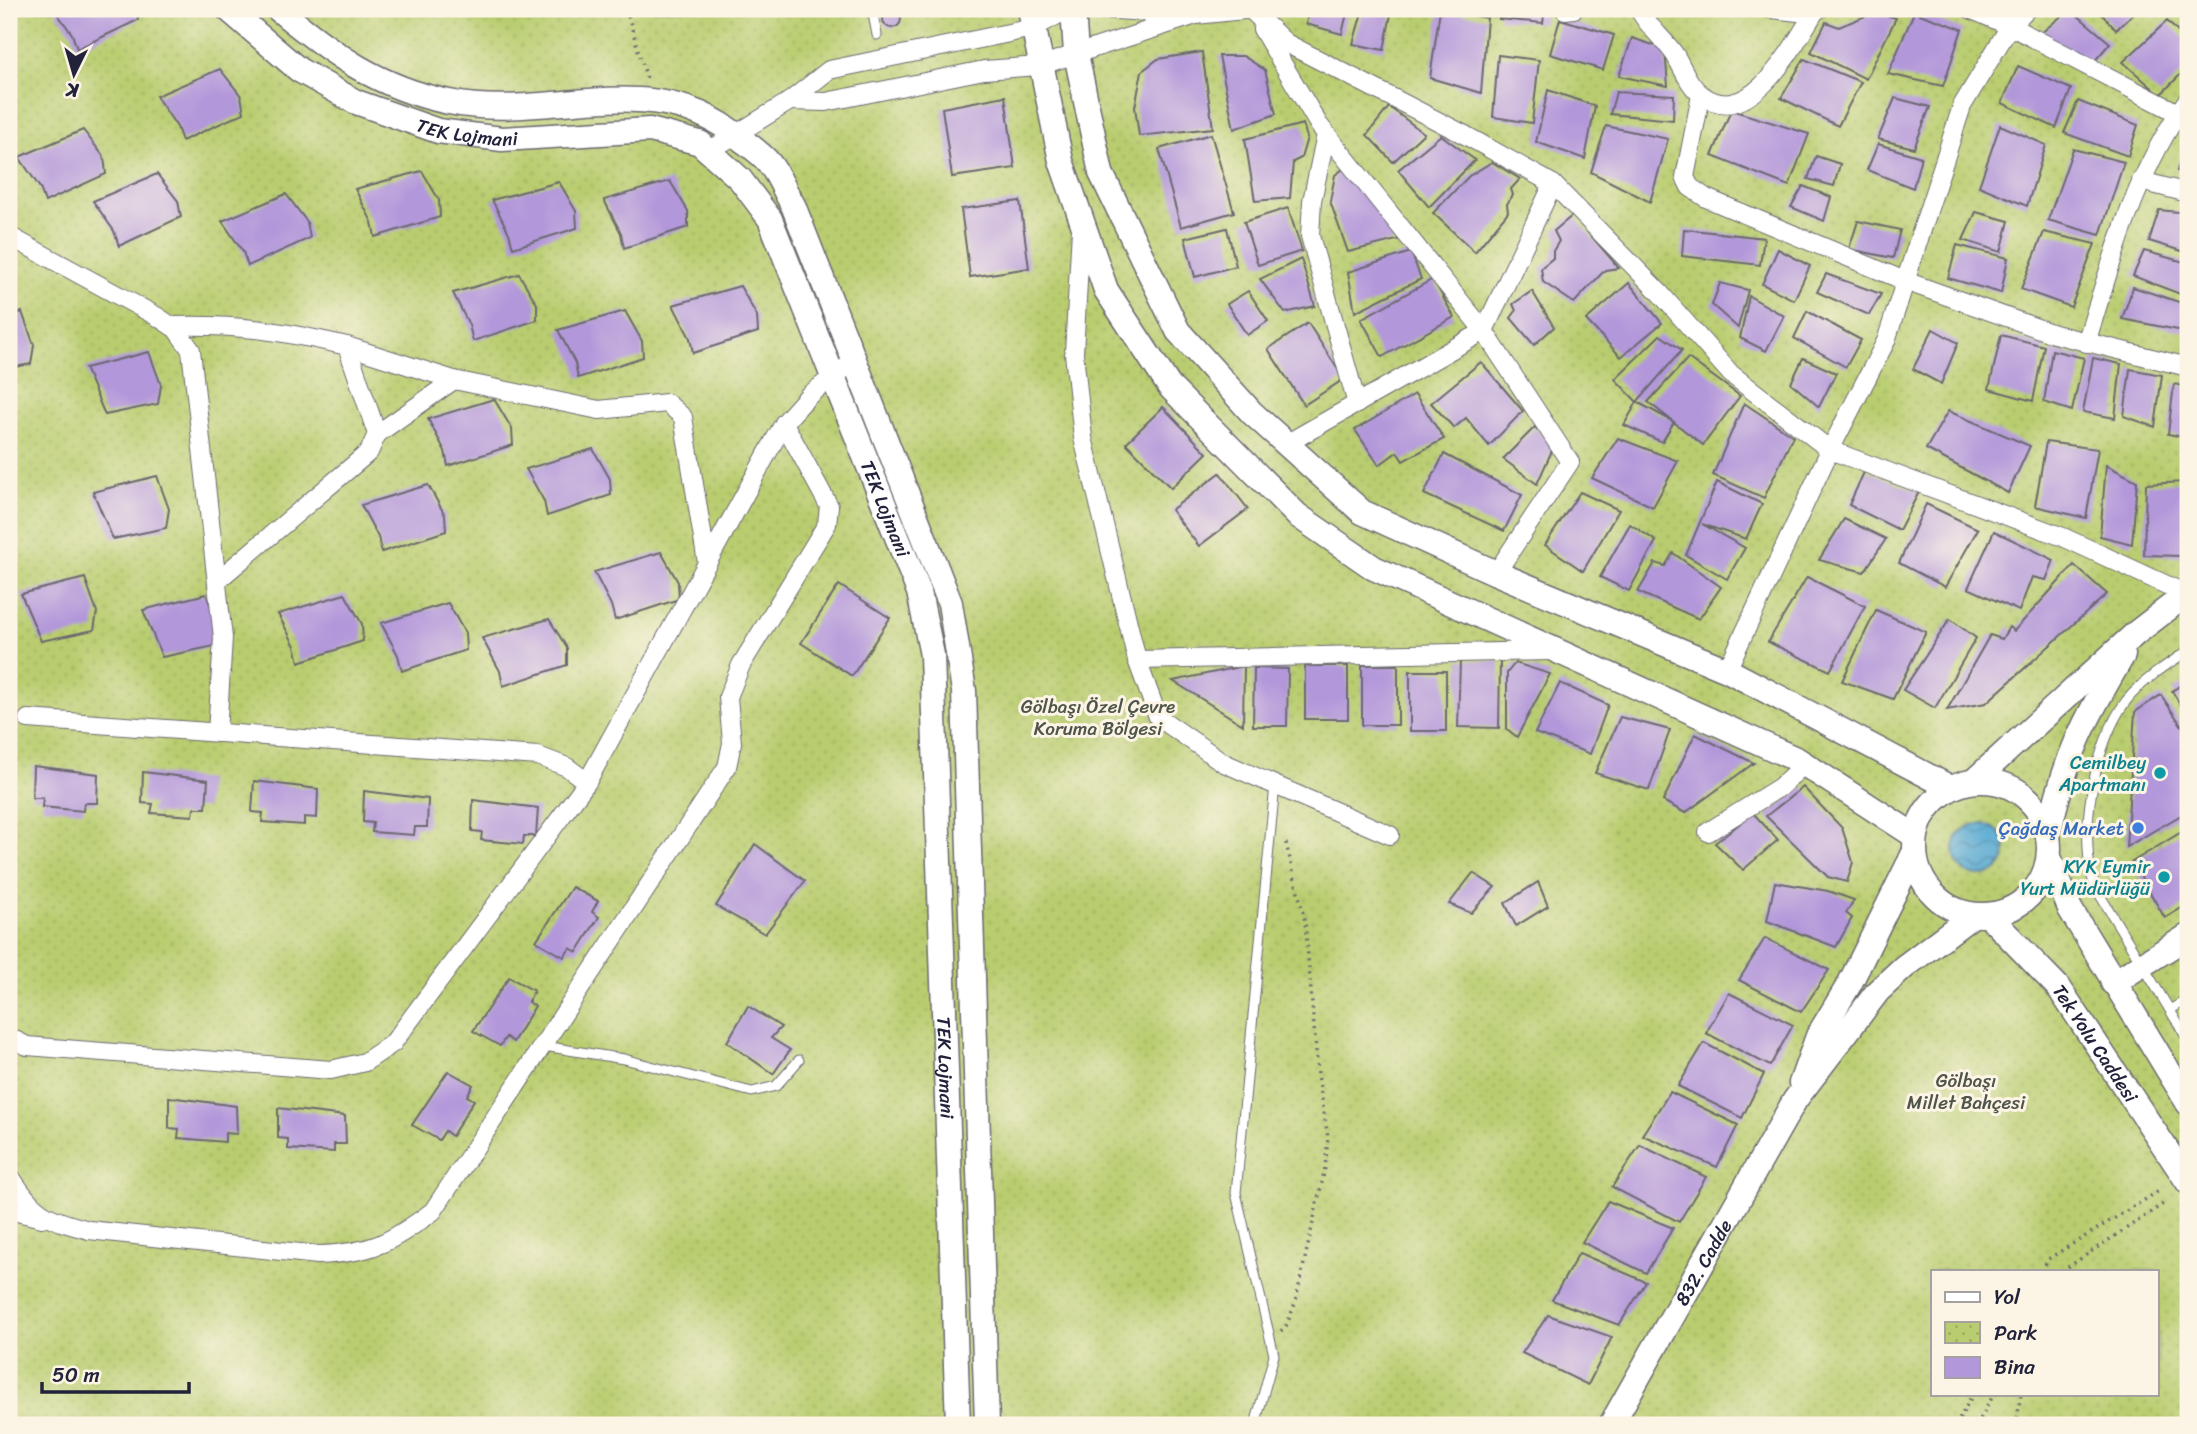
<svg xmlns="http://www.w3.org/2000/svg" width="2197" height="1434" font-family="Sriracha,sans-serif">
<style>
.park{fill:url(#park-dots);stroke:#6e7856;stroke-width:2;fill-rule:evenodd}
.water{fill:url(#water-waves);stroke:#3d6687;stroke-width:2}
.building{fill:#b297da}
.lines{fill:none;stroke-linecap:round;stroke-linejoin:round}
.lane-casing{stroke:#6c686f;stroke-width:11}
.street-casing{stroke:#6c686f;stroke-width:20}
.secondary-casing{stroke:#6c686f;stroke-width:27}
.path{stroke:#6c686f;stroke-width:3.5;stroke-dasharray:2 5;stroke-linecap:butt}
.lane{stroke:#fff;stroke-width:9}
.street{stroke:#fff;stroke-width:18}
.secondary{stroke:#fff;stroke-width:24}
.culture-dot{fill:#0f9aa8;stroke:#fcf5e5;stroke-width:2.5}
.shop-dot{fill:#3f7fe0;stroke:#fcf5e5;stroke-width:2.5}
.labels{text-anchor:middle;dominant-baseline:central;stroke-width:6;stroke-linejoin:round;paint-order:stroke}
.street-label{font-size:19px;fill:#22223b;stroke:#fcf5e5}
.park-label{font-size:19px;fill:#4f554b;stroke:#fcf5e5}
.culture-label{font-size:19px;fill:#0d838f;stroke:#fcf5e5;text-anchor:end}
.shop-label{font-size:19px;fill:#366cbe;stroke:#fcf5e5;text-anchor:end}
</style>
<defs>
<pattern id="park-dots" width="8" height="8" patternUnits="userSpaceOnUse" patternTransform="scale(1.75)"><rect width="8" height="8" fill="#b9cd70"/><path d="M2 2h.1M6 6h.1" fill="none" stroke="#9fb062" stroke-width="1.8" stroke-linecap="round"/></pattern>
<pattern id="water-waves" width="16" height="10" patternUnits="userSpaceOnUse" patternTransform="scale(1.75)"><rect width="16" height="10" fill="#58aad3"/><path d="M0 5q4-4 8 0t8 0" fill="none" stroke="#488aac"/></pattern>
</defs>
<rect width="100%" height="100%" fill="#fcf5e5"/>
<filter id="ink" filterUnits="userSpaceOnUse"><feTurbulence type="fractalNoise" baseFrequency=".0143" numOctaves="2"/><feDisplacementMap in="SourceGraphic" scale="14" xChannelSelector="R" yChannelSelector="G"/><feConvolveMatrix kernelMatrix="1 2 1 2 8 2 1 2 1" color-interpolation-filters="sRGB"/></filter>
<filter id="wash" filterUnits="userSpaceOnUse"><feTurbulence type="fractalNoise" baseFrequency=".00686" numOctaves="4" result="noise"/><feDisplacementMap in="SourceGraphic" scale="28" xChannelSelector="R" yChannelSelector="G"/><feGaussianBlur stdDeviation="1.57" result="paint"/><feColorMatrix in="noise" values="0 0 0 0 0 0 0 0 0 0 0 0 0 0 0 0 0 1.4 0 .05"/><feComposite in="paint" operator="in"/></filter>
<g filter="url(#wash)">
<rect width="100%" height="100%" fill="#f4ead0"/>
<!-- park -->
<path class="park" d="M9 9H2188V1425H9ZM1933 1271H2157V1394H1933Z"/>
<!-- water -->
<circle class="water" cx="1980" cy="850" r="26"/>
<g id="blocks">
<!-- building -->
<g class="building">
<polygon points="54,9 137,9 138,20 77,49 72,34"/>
<polygon points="1309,9 1348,9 1342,34 1306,24"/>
<polygon points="1363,9 1392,9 1384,50 1353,44"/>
<polygon points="1440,9 1487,18 1481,93 1430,78"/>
<polygon points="1500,9 1545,9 1543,23 1499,19"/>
<polygon points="2070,9 2110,43 2093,63 2041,33"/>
<polygon points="2097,9 2138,9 2116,30"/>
<circle cx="892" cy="19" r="9"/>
<polygon points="1875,12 1896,18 1866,79 1811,52 1826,22 1839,27"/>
<polygon points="1914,12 1962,29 1943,86 1888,74"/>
<polygon points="1560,19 1614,35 1603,70 1550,54"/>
<polygon points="2167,21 2188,42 2188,67 2160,95 2123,62"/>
<polygon points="1632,38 1665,49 1668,86 1619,76"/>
<polygon points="1202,52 1213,128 1139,136 1135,107 1142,71 1158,59"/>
<polygon points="1498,55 1539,60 1532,123 1493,117"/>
<polygon points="1219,56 1243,56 1265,70 1276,114 1234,129"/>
<polygon points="1804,59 1861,82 1838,126 1781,98"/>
<polygon points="2018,66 2071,89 2056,128 2002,103"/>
<polygon points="220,69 241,96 244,113 182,141 177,127 156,96"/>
<polygon points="1548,90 1595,106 1585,159 1536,142"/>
<polygon points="1616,92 1674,95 1673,120 1610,114"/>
<polygon points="1005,96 1015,168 952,177 942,108"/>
<polygon points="1895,98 1930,107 1914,148 1878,139"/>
<polygon points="2078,101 2138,125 2128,156 2064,133"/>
<polygon points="1389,107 1424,133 1393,162 1367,135"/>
<polygon points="1731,110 1809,134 1789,186 1712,156"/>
<polygon points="1303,124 1307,138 1301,158 1293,162 1290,198 1255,201 1245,139"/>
<polygon points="2000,125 2046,145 2027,206 1979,186"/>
<polygon points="1606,126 1668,139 1650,202 1591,172"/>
<polygon points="83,130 104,157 106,174 45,202 40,188 19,157"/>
<polygon points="1211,134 1234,212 1181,227 1159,149"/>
<polygon points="1441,135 1475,160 1429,207 1398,170"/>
<polygon points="2188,135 2188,172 2177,171 2186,136"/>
<polygon points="1878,144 1921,157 1913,188 1867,170"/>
<polygon points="2073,149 2124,162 2100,235 2048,220"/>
<polygon points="1816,156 1840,164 1834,186 1808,179"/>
<polygon points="1492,162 1520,179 1511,189 1513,195 1507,204 1508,212 1475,252 1433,213 1469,176"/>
<polygon points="1346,167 1401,239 1348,252 1330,201 1335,175"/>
<polygon points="422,171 439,200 440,217 375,237 372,222 355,189"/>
<polygon points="157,174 178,201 181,217 119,246 114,231 93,201"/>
<polygon points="670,181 688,211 688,227 624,248 621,233 604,200"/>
<polygon points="559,182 576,211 577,228 513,248 509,233 492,200"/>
<polygon points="1803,186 1831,197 1824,221 1791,207"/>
<polygon points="286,194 307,222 310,238 248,266 243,252 222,221"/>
<polygon points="1020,201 1029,268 970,277 961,209"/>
<polygon points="1288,208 1302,251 1258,265 1244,222"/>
<polygon points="2159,210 2188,213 2188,253 2149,241"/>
<polygon points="1976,212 2009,221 2001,252 1963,240"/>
<polygon points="1573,215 1619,268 1605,270 1574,303 1543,282 1541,268 1553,258 1553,251 1559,241 1554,231"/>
<polygon points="1858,221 1900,230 1893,258 1849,249"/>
<polygon points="1227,228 1236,266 1195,277 1185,238"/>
<polygon points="1684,229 1764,238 1760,265 1682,256"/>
<polygon points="2044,232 2095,244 2071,307 2021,289"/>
<polygon points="1957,245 2008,258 2001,293 1948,278"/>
<polygon points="1778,249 1810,266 1794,300 1762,284"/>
<polygon points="2144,251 2188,263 2188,297 2133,276"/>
<polygon points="1411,252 1421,279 1355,312 1348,272"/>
<polygon points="1301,259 1315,306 1285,313 1260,279"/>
<polygon points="519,274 537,304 537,320 473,341 469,325 453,293"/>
<polygon points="1826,274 1881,294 1869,315 1817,292"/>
<polygon points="1433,279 1454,317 1382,357 1361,319"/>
<polygon points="1629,283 1662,323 1621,357 1586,320"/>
<polygon points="1720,283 1748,290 1738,328 1712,305"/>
<polygon points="740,286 757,316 758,332 693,353 690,338 673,305"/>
<polygon points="2133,287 2188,305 2188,332 2122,319"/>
<polygon points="1248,291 1268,321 1247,335 1227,304"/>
<polygon points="1532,291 1554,327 1534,345 1511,318 1516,311 1513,304"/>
<polygon points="1749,296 1784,316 1766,351 1740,338"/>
<polygon points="625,311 642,341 643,357 578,378 575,363 558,330"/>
<polygon points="1807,311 1861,340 1846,367 1794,338"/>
<polygon points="22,312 34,345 31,364 9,368 9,316"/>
<polygon points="1308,323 1344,379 1304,405 1268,349"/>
<polygon points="1933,329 1958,343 1941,384 1913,369"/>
<polygon points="1660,335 1682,350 1637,402 1615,379"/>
<polygon points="2001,335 2044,346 2033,401 1989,389"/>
<polygon points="2052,350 2084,358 2072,411 2044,402"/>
<polygon points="149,352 161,385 158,404 105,415 85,368"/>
<polygon points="1688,358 1740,396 1703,445 1648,402"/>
<polygon points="1803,358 1836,373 1819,407 1791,383"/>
<polygon points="2093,358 2121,364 2115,418 2083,412"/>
<polygon points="1481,362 1523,411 1489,446 1466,418 1454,428 1431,403"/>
<polygon points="2130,369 2162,375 2155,427 2124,416"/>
<polygon points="2174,384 2188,387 2188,438 2168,434"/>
<polygon points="1415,394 1444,439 1403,461 1397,452 1379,465 1355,430"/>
<polygon points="494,399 512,429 513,445 448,466 445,451 428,419"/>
<polygon points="1637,402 1674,422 1662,442 1624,425"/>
<polygon points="1744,403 1793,436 1764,498 1713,475"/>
<polygon points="1163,407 1207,453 1171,488 1126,443"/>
<polygon points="1948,411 2030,446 2008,493 1926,449"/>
<polygon points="1535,427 1554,446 1537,484 1503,459"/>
<polygon points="1618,438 1678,461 1653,507 1592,478"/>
<polygon points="2046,442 2098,449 2086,518 2035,506"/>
<polygon points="593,449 610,479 611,495 547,516 544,501 526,469"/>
<polygon points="1444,454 1522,495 1504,531 1424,494"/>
<polygon points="2106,465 2137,481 2132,544 2100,536"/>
<polygon points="1865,470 1919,492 1899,530 1849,505"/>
<polygon points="1220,473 1248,509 1199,546 1171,510"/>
<polygon points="157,476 169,509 166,528 113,539 93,492"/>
<polygon points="1717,482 1762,504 1746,539 1702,524 1745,548 1727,579 1686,555"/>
<polygon points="2185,482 2183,556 2144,555 2146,484"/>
<polygon points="428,485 445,515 446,531 382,552 378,537 361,505"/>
<polygon points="1580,492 1619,510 1583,571 1545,545"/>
<polygon points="1926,504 1978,529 1945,587 1899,563"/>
<polygon points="1844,519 1886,539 1864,572 1819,560"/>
<polygon points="1630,524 1656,541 1629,591 1600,577"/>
<polygon points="1994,531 2054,560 2046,580 2032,577 2019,611 1968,588"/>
<polygon points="661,552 678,582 679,599 615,620 611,605 594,572"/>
<polygon points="1673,553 1721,587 1699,619 1638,592 1655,563 1665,566"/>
<polygon points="2074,565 2107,594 1986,703 1947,710 1990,635 2002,639 2009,627 2014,631"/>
<polygon points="1807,577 1865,606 1830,671 1768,642"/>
<polygon points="85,578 97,612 94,630 41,641 21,594"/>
<polygon points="839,585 890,618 852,676 801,643"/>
<polygon points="206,594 219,628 215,646 162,657 143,610"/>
<polygon points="345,594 362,624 363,641 299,662 295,646 278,614"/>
<polygon points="448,603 465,633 466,650 402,671 398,655 381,623"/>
<polygon points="1876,610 1926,632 1893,699 1842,681"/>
<polygon points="549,619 567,648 567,665 503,686 500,671 482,638"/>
<polygon points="1950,619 1976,638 1935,708 1903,690"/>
<polygon points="1460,660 1500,661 1499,728 1458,727"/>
<polygon points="1515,663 1550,674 1517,737 1507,729 1507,673"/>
<rect x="1362" y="665" width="36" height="60"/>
<polygon points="1244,666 1243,725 1173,681"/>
<rect x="1305" y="666" width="43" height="53"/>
<polygon points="1254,668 1288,669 1287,726 1253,726"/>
<rect x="1410" y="671" width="36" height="60"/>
<polygon points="2188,681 2188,717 2172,691"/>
<polygon points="1560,683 1608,705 1590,754 1535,733"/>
<polygon points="2161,695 2188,735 2188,811 2126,847 2135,712"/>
<polygon points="1620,717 1670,730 1649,790 1595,773"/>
<polygon points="1695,734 1754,763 1685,813 1663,801"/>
<polygon points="33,766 98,774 97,803 84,803 83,811 42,807 43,798 32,798"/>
<polygon points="143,772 208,780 206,808 194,808 193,816 151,813 153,804 142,803"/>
<polygon points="254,781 318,789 317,818 304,817 304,825 262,822 263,813 252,812"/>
<polygon points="1803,787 1842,828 1853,862 1847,882 1828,877 1766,816"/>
<polygon points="364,791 428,799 427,827 415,827 414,835 372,832 373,823 363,822"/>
<polygon points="473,800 538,808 536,836 524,836 523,844 481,840 482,832 472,831"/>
<polygon points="1753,813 1778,840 1743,870 1715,843"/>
<polygon points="2188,828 2188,904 2165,918 2132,862"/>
<polygon points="755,844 805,881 765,934 716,906"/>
<polygon points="1473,873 1495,887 1471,913 1449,904"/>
<polygon points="1538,882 1548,906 1516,926 1505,903"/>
<polygon points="1775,882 1828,891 1854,900 1846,913 1852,918 1836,947 1767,921"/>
<polygon points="572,887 598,901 592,912 599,917 577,952 570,948 564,957 536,941"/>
<polygon points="1765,938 1829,970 1801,1012 1739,980"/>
<polygon points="509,977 534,991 528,1002 535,1006 513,1042 506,1037 500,1046 473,1031"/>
<polygon points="1729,993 1793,1025 1770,1066 1706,1033"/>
<polygon points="748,1006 781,1027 771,1038 790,1050 773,1074 727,1042"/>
<polygon points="1704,1043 1764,1074 1742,1118 1678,1086"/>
<polygon points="448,1071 473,1085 467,1096 474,1100 452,1136 445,1131 439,1140 412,1125"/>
<polygon points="1670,1092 1738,1125 1717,1167 1642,1135"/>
<polygon points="169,1097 236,1106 237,1134 225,1133 225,1142 178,1138 179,1129 169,1128"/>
<polygon points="278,1108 345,1116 346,1144 334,1144 334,1152 288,1149 288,1139 278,1138"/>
<polygon points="1640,1145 1706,1177 1679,1222 1612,1187"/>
<polygon points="1608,1201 1673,1228 1646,1273 1582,1242"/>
<polygon points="1579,1253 1646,1282 1619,1325 1552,1300"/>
<polygon points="1548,1315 1612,1337 1588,1385 1522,1353"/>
</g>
</g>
</g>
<g filter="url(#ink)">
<use href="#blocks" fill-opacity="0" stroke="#6c686f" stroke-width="2"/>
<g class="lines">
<defs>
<g id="lane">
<polyline points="872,9 877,35"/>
<path d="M2188 651C2166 665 2142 681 2126 701 2094 743 2077 838 2095 887L2188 1040"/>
<polyline points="2170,1010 2188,999"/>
<polyline points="544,1046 624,1059 752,1092 776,1086 799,1060"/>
<polyline points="1255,1425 1274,1355 1236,1193 1275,785"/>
</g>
<g id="street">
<polyline points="1100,9 1196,15 1253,9"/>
<path d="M1639 9C1647 27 1665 39 1675 55 1683 68 1689 86 1702 95 1751 131 1795 42 1816 10"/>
<polyline points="1772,9 1798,12 1819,9"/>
<polyline points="1970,9 2010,26 2178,113"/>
<polyline points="1565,10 1574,9"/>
<polyline points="1252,11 1286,43 1465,135 1553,184 1659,292 1731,374 1830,450 2063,537 2186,594"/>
<polyline points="1262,29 1319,125 1484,331 1570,462 1496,573"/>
<polyline points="1701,95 1685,177 1690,187 1706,198 1905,281 2054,334 2188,367"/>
<polyline points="790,101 826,102 984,70 1039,66 1196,15"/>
<polyline points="1326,134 1312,201 1310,236 1357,404"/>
<polyline points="709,151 790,101 829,70 1033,28 1069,9"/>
<polyline points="2141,181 2188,193"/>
<polyline points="1081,230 1074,353 1083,438 1137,660 1550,651"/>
<polyline points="9,236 158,317 176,329 191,350 223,638 217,733"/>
<path d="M172 326C239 324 282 331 347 346L377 434 369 452 218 580"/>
<path d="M2086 343C2113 257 2135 173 2188 99"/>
<polyline points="347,346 454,380 377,434"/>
<polyline points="454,380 599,410 667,403 683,417 707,563"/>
<polyline points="1286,444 1484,331 1553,184"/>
<polyline points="1137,660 1158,717 1224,763 1390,835"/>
<polyline points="1727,670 1830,450 1886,341 1962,106 2010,26 2027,9"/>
<polyline points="28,719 538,756 567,767 587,782"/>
<polyline points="1708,832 1780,787 1804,764"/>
<polyline points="9,1037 27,1046 331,1070 365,1062 393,1043 587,782 784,423 808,396 854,361"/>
<path d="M9 1174C33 1213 45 1219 89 1230L318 1255C371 1253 391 1243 433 1211L727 767 732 743 728 697 741 665 827 524 829 506 784 423"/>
<polyline points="9,1210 42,1218"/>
</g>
<g id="secondary">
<path id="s1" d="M228 9 299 70 356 102 438 131 502 139 650 130 700 143 740 179 770 219 919 592 932 655 958 1425"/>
<path d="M278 9C331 53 379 88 449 102 550 123 652 64 741 139 750 146 762 154 769 163 779 175 785 192 793 205L950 603 964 691 987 1425"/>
<polyline points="1030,9 1061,161 1106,290 1169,386 1297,515 1374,568 1798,760 1915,836"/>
<polyline points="1073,9 1076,54 1101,173 1178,331 1252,413 1362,512 1496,573 1727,670 1951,788"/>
<polyline points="1975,780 2136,633 2188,593"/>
<circle cx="1982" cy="848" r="67"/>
<path d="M2048 836C2064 759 2084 721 2123 655"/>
<polyline points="2049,857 2070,909 2188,1103"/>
<path id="s2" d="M1988 915 2059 988 2188 1182"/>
<polyline points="2113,983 2188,936"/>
<polyline points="1801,1083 1818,1036 1850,983 1914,853"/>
<path id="s3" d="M1611 1425 1795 1100 1878 991 1904 967 1973 915"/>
</g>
</defs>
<!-- lane casing -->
<use href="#lane" class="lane-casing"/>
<!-- street casing -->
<use href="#street" class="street-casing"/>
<!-- secondary casing -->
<use href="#secondary" class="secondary-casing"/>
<!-- path -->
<g class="path">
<polyline points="626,9 647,79"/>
<polyline points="2042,1271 2048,1259 2159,1191"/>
<polyline points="2062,1271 2166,1202"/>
<polyline points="1281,1331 1286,1326 1295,1304 1325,1168 1328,1138 1318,1074 1305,921 1285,839"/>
<polyline points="1956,1425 1973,1394"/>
<polyline points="1977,1425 1994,1394"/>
<polyline points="2016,1425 2021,1394"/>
</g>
<!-- lane -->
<use href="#lane" class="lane"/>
<!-- street -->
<use href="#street" class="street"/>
<!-- secondary -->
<use href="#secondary" class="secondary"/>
</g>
</g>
<!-- markers -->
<g class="culture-dot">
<circle cx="2160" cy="773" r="7"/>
<circle cx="2164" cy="877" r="7"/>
</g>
<circle class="shop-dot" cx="2138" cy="828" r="7"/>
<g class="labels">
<!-- street labels -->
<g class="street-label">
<text stroke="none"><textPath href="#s1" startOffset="275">TEK Lojmani</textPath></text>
<text stroke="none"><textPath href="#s1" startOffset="926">TEK Lojmani</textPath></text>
<text stroke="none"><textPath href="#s2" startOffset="168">Tek Yolu Caddesi</textPath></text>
<text stroke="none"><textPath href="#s1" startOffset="1493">TEK Lojmani</textPath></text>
<text stroke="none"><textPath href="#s3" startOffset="187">832. Cadde</textPath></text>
</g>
<!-- park labels -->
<g class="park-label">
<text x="1098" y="706">Gölbaşı Özel Çevre<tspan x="1098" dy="22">Koruma Bölgesi</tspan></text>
<text x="1966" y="1080">Gölbaşı<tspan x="1966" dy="22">Millet Bahçesi</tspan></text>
</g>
<!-- culture labels -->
<g class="culture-label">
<text x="2146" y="762">Cemilbey<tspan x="2146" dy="22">Apartmanı</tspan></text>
<text x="2150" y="866">KYK Eymir<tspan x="2150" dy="22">Yurt Müdürlüğü</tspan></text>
</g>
<!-- shop labels -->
<g class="shop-label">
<text x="2124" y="828">Çağdaş Market</text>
</g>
</g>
<!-- margin -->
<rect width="2197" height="1434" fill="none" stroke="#fcf5e5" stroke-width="35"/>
<!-- legend -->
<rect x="1931" y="1270" width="228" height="126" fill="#fcf5e5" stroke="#a5a1a1" stroke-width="2"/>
<rect x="1945" y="1292" width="35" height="10" fill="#ffffff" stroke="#a5a1a1" stroke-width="2"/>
<text x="1994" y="1304" font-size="21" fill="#22223b">Yol</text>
<rect x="1945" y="1322" width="35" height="21" fill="url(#park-dots)" stroke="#a5a1a1" stroke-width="2"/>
<text x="1994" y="1340" font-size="21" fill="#22223b">Park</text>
<rect x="1945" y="1357" width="35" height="21" fill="#b297da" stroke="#a5a1a1" stroke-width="2"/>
<text x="1994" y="1374" font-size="21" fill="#22223b">Bina</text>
<!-- north arrow -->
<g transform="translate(74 74) rotate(185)" stroke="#fcf5e5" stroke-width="5" paint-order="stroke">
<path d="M0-5L12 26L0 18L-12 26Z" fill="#22223b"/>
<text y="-10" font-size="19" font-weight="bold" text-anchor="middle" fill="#22223b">K</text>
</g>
<!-- scale -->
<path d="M42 1382v10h147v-10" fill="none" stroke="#22223b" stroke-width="3.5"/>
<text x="52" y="1382" font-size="21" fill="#22223b" stroke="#fcf5e5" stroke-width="5" paint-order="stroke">50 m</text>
</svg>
